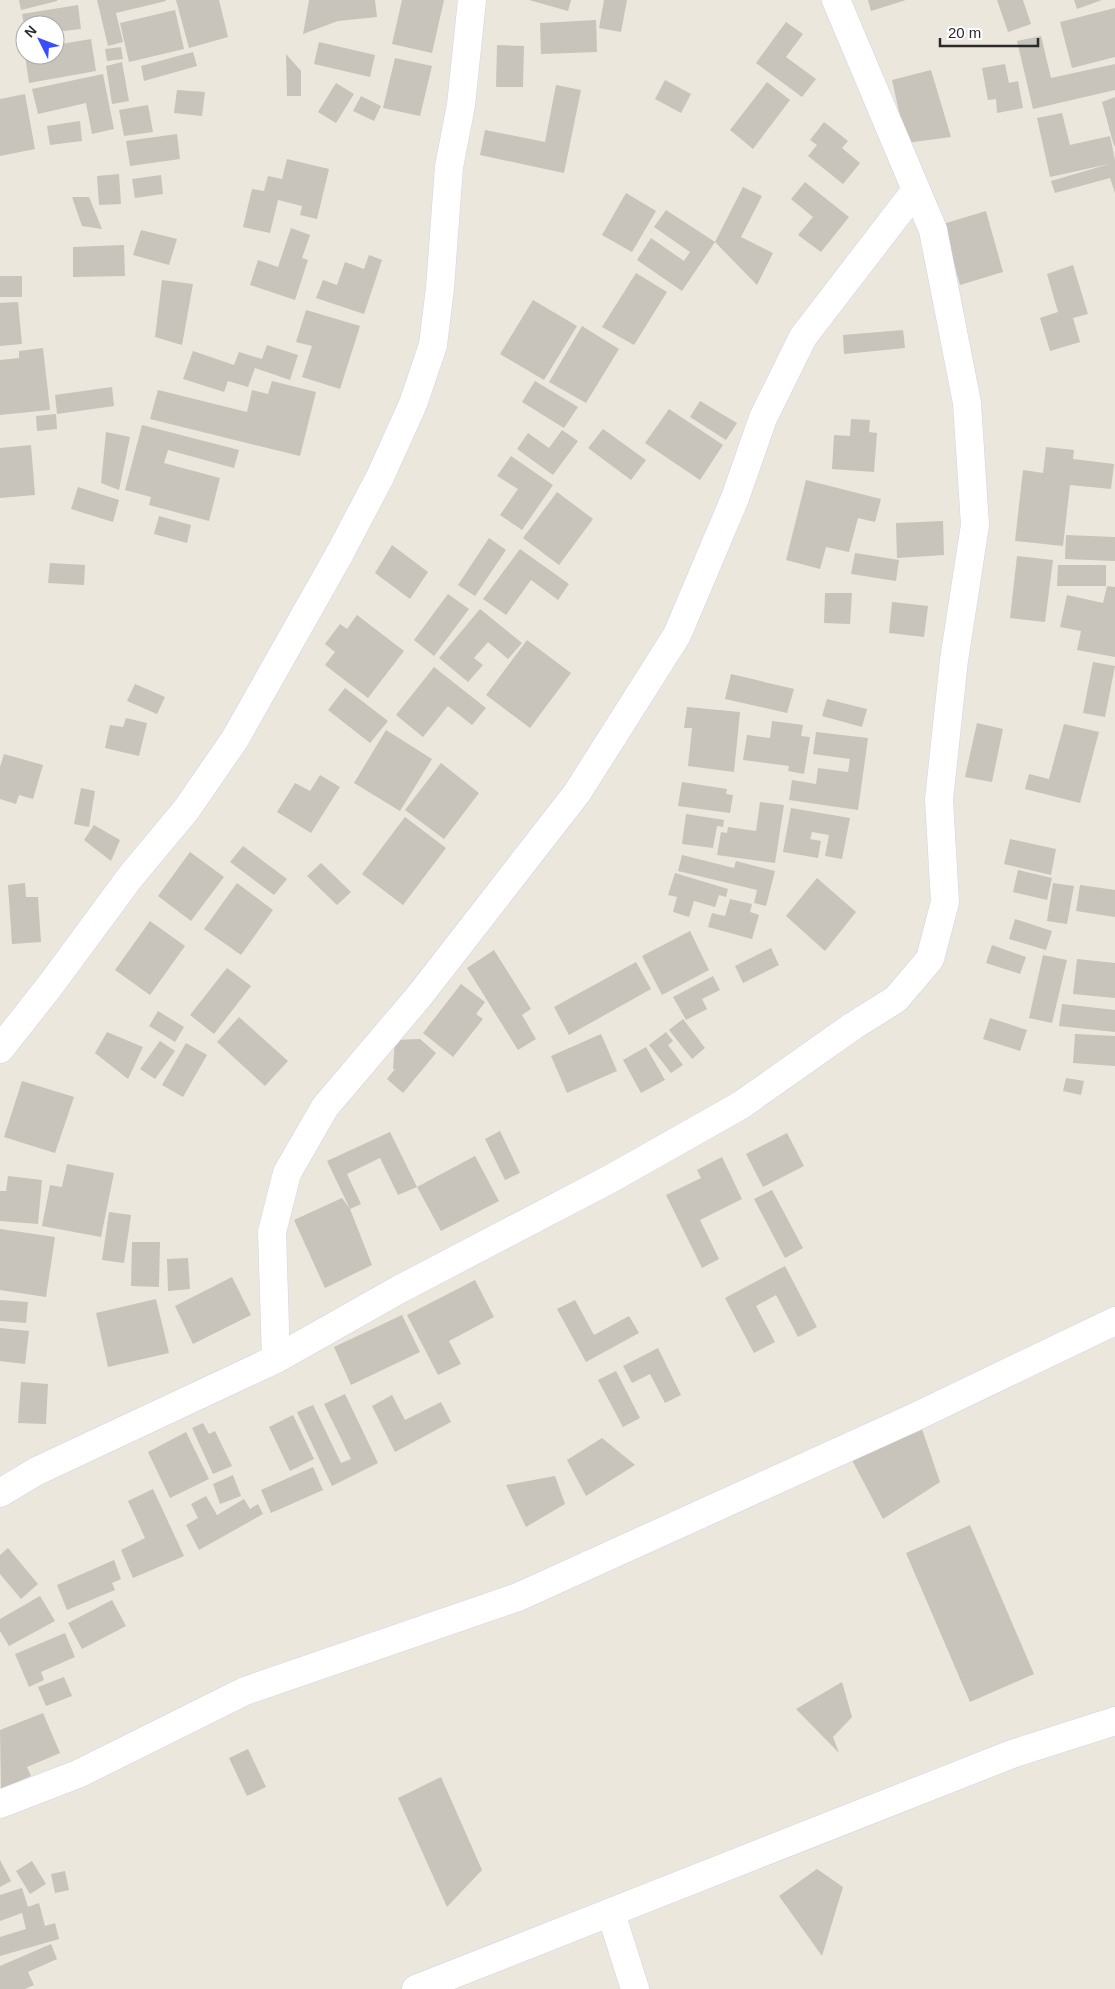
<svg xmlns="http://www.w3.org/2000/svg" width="1115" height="1989" font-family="Arial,sans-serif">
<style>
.building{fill:#c8c3bb}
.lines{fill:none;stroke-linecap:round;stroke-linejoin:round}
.street-casing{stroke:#d1d3e3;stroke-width:29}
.street{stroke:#fff;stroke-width:28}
</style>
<rect width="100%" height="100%" fill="#ece7dc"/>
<!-- building -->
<g class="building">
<polygon points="19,0 57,0 57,1 21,10"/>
<polygon points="97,0 166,0 166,1 116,13 123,42 108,46"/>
<polygon points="176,0 219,0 228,37 189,48"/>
<polygon points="309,0 375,0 377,17 338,21 303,34"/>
<polygon points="402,0 444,0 432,53 392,44"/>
<polygon points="529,0 571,0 568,11"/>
<polygon points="604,0 627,0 621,32 599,28"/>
<polygon points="868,0 906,0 871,11"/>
<polygon points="997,0 1023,0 1031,24 1008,32"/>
<polygon points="1074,0 1102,0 1077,9"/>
<polygon points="78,5 81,29 55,32 55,25 24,25 22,14"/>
<polygon points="1115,8 1115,57 1072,68 1060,22"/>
<polygon points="175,10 184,49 129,62 120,23"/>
<polygon points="596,20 597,52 541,54 540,23"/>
<polygon points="786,22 803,34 786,57 816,79 802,97 756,63"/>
<polygon points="1041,36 1051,78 1115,64 1115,90 1033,109 1017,41"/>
<polygon points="91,39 96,71 29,83 25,55 55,55 55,45"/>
<polygon points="319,42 375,55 370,77 314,64"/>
<polygon points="497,45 524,46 523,87 496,87"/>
<polygon points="121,47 123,59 107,61 105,49"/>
<polygon points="193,52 197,66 144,81 141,66"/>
<polygon points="286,54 301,71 301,96 287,96"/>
<polygon points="395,58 432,66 420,116 383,108"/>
<polygon points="122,62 129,101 112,104 106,66"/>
<polygon points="1005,64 1009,83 1018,81 1023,108 997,113 996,99 988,100 982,68"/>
<polygon points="931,70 951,137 906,143 892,80"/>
<polygon points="103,74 114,129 92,134 86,103 38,114 32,89"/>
<polygon points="665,80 691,94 681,113 655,99"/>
<polygon points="767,82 790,100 753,149 730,130"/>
<polygon points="336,83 354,94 336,123 318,112"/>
<polygon points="556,85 581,90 564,173 480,155 485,130 545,142"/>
<polygon points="177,90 205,92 202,116 174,113"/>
<polygon points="25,94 35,149 0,156 0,99"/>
<polygon points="361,96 381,106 374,121 353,111"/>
<polygon points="1115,97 1115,146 1114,146 1102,102"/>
<polygon points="148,105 153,132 124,136 119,110"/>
<polygon points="1062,113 1070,145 1110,136 1115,160 1115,193 1110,178 1055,193 1051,181 1109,164 1050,177 1037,118"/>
<polygon points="80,121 82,141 50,145 47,126"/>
<polygon points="824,122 848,141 842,148 860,163 843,184 808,156 817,145 810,140"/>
<polygon points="177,134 180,159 130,166 126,141"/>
<polygon points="287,159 329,169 317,219 300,215 302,206 278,200 270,233 243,227 252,189 264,191 268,176 282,179"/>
<polygon points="119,174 121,204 99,205 97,176"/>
<polygon points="161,175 163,194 135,198 132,179"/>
<polygon points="805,182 849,217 821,252 798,235 813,217 791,199"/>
<polygon points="743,187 762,196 741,237 773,253 757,285 715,242"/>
<polygon points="626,193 656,211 632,252 602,235"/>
<polygon points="72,197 89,197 102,229 82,226"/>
<polygon points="666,210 715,242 682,291 637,260 651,238 684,261 690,252 654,227"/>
<polygon points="986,211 1003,272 960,285 943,224"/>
<polygon points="291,228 310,235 302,258 308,260 295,300 250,285 258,260 278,267"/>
<polygon points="141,230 177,239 169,265 133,255"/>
<polygon points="124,245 125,276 73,277 73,247"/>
<polygon points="369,255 382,260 364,314 316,298 323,280 337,285 345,262 364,269"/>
<polygon points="1073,265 1088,314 1073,318 1080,342 1050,351 1040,318 1058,312 1047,274"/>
<polygon points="636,273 667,292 634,345 602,327"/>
<rect x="0" y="276" width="22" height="21"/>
<polygon points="162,280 193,284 182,345 155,337"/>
<polygon points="533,300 577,326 544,380 500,354"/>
<polygon points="18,302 22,344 0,346 0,303"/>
<polygon points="306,310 360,326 340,389 302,377 312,346 296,342"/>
<polygon points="582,326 619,349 586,403 549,382"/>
<polygon points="903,330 905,348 844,354 843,335"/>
<polygon points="267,345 298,355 290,380 255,368 248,387 228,381 224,392 183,379 193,351 234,365 239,352 262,359"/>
<polygon points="43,348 50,410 0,415 0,360 19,358 19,351"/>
<polygon points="272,381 316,392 300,456 150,419 158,390 247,412 252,390 268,394"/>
<polygon points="535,381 578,407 564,428 522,402"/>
<polygon points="112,387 114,406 57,414 55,395"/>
<polygon points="700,401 737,423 726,440 690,417"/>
<polygon points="669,409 723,445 700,480 645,443"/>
<polygon points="56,414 57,429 37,431 36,416"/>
<polygon points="851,419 870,420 869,432 877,433 874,472 832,469 834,435 850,436"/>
<polygon points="142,425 239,450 234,468 168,450 164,463 220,478 209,521 149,505 151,497 125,490"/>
<polygon points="603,429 646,460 631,480 588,448"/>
<polygon points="562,430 578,441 553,475 517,449 528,433 549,448"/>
<polygon points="106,432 130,437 119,490 101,483"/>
<polygon points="31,445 35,495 0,498 0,448"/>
<polygon points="1046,447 1074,450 1073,459 1114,464 1111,489 1070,485 1063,546 1015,541 1023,470 1043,473"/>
<polygon points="511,456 553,485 522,530 500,515 518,489 497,476"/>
<polygon points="806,480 881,499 875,522 858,518 849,552 826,547 820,569 786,560"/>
<polygon points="78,487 119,500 113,522 71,509"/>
<polygon points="557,492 593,519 559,565 523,538"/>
<polygon points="159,516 191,525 187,543 154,534"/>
<polygon points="943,521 944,555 897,558 896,523"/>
<polygon points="1066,535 1115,537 1115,561 1065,559"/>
<polygon points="489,538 506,550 475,596 458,585"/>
<polygon points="392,545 428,572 410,599 375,573"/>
<polygon points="520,549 569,584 558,600 531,580 506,615 483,599"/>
<polygon points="855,553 899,560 896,581 851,574"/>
<polygon points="1017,556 1053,560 1045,622 1010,618"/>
<polygon points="50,563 85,565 84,585 48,583"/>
<polygon points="1058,565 1106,565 1106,586 1057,586"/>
<polygon points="1107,586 1115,587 1115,657 1077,650 1081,631 1060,627 1067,595 1103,603"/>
<polygon points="825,593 852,593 850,624 824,623"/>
<polygon points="448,594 469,609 434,656 414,640"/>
<polygon points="892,602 928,606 924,637 889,633"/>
<polygon points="480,609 522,643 508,659 488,642 474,658 483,665 468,682 439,658"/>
<polygon points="357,615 404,651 368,698 325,665 335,652 325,644 340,624 347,629"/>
<polygon points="527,640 571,673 530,728 486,695"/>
<polygon points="1093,662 1115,666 1105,717 1083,713"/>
<polygon points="434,667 486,708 472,725 448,706 423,737 396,715"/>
<polygon points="731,674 794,689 787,713 725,699"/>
<polygon points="135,684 165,697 157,714 127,701"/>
<polygon points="345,688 388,721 370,743 328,710"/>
<polygon points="827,699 867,709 862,727 822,716"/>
<polygon points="687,707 740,712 734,772 688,766 692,728 684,728"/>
<polygon points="126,718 147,723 139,756 105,748 110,725 123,727"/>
<polygon points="772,721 803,725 801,736 810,737 804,774 788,771 789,766 743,760 747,735 770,738"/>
<polygon points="977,723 1003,729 992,782 965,777"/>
<polygon points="1064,724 1099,732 1080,803 1025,789 1029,774 1049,779"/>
<polygon points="386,730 432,759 400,811 354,783"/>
<polygon points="816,732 868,738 858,810 789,800 792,780 816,784 818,768 848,772 850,759 813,754"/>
<polygon points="4,754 43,765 33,799 19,795 16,804 0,799 0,767"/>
<polygon points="441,763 479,793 444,839 405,810"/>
<polygon points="320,775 340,787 311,833 277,812 295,783 310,791"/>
<polygon points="682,782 727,789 726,794 733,795 730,813 678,806"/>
<polygon points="81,788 95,791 89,827 74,824"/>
<polygon points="760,802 784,805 775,863 717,855 721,832 727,833 728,827 756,831"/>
<polygon points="791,808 850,818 842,859 825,856 829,835 812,832 810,839 821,841 818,858 783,852"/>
<polygon points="686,814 724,820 723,827 717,826 713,848 682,844"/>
<polygon points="405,817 446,848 403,905 362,874"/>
<polygon points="94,825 120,840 111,861 84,840"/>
<polygon points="1010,839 1056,849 1051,875 1004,864"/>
<polygon points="243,846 287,879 274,895 230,862"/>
<polygon points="190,852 224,877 191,921 158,896"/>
<polygon points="682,855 734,868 736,861 775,871 766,906 754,903 757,890 678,871"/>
<polygon points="321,863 351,892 337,905 307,876"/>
<polygon points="1018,870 1052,878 1047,900 1013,892"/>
<polygon points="675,873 728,889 726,897 719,895 715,907 694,901 689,917 673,912 677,897 668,895"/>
<polygon points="817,878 856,912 825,951 786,916"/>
<polygon points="25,883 26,897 38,897 41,942 12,944 8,885"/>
<polygon points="237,883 273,910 241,955 204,929"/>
<polygon points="1053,883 1074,886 1067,924 1047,921"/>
<polygon points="1080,885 1115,890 1115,917 1076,911"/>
<polygon points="730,899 752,904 750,912 759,915 752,939 708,927 712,913 725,916"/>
<polygon points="1015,919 1052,931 1046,950 1009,939"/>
<polygon points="150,921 185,946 150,995 115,970"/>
<polygon points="690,931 709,970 662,995 642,956"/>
<polygon points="992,945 1026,957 1020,974 986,963"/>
<polygon points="771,948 779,965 743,983 735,966"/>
<polygon points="494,950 531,1009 522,1015 536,1039 518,1050 467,968"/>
<polygon points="1043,955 1067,960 1052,1023 1029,1018"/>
<polygon points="1077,959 1115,963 1115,998 1073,994"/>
<polygon points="636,962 651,989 569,1035 554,1007"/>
<polygon points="227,968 251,986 214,1034 190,1015"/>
<polygon points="713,976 720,990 702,999 707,1009 686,1020 673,997"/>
<polygon points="461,984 485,1002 476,1014 483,1019 453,1057 423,1033"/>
<polygon points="1062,1004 1115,1010 1115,1032 1059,1026"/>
<polygon points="158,1011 184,1027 175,1042 149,1026"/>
<polygon points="239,1017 288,1061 265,1086 217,1042"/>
<polygon points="990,1018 1027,1030 1020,1051 983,1039"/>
<polygon points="683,1019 705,1048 692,1059 669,1030"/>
<polygon points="107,1032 143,1047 128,1079 95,1053"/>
<polygon points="666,1032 673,1041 668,1045 683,1065 671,1073 649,1045"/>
<polygon points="601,1034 617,1071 567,1093 551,1056"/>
<polygon points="1075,1034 1115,1036 1115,1066 1073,1063"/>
<polygon points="420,1039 436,1053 403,1093 387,1079 395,1069 393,1069 395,1040"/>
<polygon points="160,1041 175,1051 155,1079 140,1069"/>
<polygon points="186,1043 207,1055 183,1097 162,1085"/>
<polygon points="646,1047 665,1080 641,1093 623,1060"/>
<polygon points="1066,1078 1084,1081 1081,1095 1063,1091"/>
<polygon points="22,1081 74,1097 55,1153 4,1137"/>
<polygon points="500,1131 520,1173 505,1180 485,1139"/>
<polygon points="390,1132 417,1187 398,1195 380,1158 347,1174 361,1204 350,1209 327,1161"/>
<polygon points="787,1133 804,1166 763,1187 746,1154"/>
<polygon points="475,1156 499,1201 441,1231 417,1187"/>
<polygon points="722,1157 742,1199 700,1220 719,1259 702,1268 666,1195 701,1178 697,1170"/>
<polygon points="67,1164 114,1173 101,1237 42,1226 50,1185 62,1187"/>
<polygon points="8,1176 42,1180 38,1224 0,1221 0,1191 6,1191"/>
<polygon points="772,1190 803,1248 785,1258 754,1199"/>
<polygon points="342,1198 350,1209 372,1265 325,1288 294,1220"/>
<polygon points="109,1212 131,1215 124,1263 102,1260"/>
<polygon points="0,1229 55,1237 46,1297 0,1290"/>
<polygon points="132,1242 160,1242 159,1287 131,1286"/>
<polygon points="188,1258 190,1289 168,1291 167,1259"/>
<polygon points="785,1266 817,1327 798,1337 776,1295 756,1306 775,1342 754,1353 725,1298"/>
<polygon points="232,1277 251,1315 193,1344 175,1306"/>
<polygon points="475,1280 494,1317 449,1341 461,1364 438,1375 407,1315"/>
<polygon points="156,1299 169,1353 108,1367 96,1313"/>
<polygon points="0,1300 28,1302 26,1323 0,1321"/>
<polygon points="575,1300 594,1335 629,1316 639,1333 586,1362 557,1309"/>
<polygon points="402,1315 420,1352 351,1385 334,1347"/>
<polygon points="0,1328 29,1331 25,1364 0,1361"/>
<polygon points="658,1348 681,1395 665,1403 650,1374 632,1383 623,1366"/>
<polygon points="616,1371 640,1418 623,1427 598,1380"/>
<polygon points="21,1382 48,1384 46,1424 18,1423"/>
<polygon points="345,1394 378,1463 332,1486 297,1412 313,1405 341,1463 351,1459 324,1404"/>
<polygon points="392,1395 405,1420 441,1402 451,1422 395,1452 372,1406"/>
<polygon points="293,1415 314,1459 290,1471 269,1427"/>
<polygon points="203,1423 209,1434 215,1431 232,1466 213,1474 192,1428"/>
<polygon points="922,1429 940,1482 883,1519 852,1460"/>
<polygon points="186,1432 209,1479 170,1498 148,1452"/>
<polygon points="602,1438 635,1465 586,1496 567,1460"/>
<polygon points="313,1467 323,1490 271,1513 261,1490"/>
<polygon points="233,1475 241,1496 220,1504 213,1484"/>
<polygon points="555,1476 565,1504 526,1527 506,1485"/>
<polygon points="153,1489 184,1556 133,1578 121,1550 145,1538 128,1501"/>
<polygon points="206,1496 217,1515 244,1499 250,1509 258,1504 263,1514 199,1550 186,1525 198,1518 191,1504"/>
<polygon points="970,1525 1034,1674 970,1702 906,1553"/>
<polygon points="8,1548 38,1584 21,1599 0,1574 0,1555"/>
<polygon points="114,1560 121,1579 112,1583 115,1590 67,1610 57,1585"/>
<polygon points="40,1596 55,1621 9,1646 0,1631 0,1619"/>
<polygon points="112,1600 126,1626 82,1649 68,1623"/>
<polygon points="65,1633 75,1657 41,1672 44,1680 29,1687 15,1654"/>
<polygon points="64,1677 72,1696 46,1706 38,1687"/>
<polygon points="842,1682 852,1717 833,1737 839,1753 796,1709"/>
<polygon points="43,1713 60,1753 27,1767 31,1776 1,1789 0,1730"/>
<polygon points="248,1749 266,1787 247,1796 229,1758"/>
<polygon points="441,1777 482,1870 447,1907 398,1798"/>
<polygon points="0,1860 11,1881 0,1887"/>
<polygon points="32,1861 46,1884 30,1894 16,1871"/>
<polygon points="817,1869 843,1887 822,1956 779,1896"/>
<polygon points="65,1871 69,1890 55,1893 51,1874"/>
<polygon points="22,1888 28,1907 39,1903 45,1926 55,1923 59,1939 0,1956 0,1937 26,1929 22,1913 0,1921 0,1895"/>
<polygon points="51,1944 57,1959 28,1972 34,1985 25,1989 0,1989 0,1966"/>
</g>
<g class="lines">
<defs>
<g id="street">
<polyline points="0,1049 49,987 131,876 186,810 235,739 340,553 380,477 413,404 433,345 440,288 449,167 461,105 472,0"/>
<polyline points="276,1359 272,1232 287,1173 325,1107 420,995 577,793 677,635 735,498 763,418 803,337 916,190"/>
<polyline points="0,1493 37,1471 276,1359 400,1289 612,1178 741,1105 853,1026 896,999 930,959 945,902 939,800 954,660 975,525 967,403 933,230 836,0"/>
<polyline points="0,1804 78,1774 245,1691 518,1597 915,1417 1115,1321"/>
<polyline points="611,1913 635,1989"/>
<polyline points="416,1989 1012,1754 1115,1721"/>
</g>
</defs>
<!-- street casing -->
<use href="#street" class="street-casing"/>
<!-- street -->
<use href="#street" class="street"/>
</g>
<!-- north arrow -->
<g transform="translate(40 40) rotate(312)"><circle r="24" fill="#ffffff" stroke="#aaaaaa"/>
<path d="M0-4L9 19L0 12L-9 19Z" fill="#3a4dfb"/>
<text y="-8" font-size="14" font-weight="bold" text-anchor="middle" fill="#2a2a2a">N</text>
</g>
<!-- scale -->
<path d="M940 38v8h98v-8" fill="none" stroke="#2a2a2a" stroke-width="2.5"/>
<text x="948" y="38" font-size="15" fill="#2a2a2a" stroke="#ffffff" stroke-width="4" paint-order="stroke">20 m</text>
</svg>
